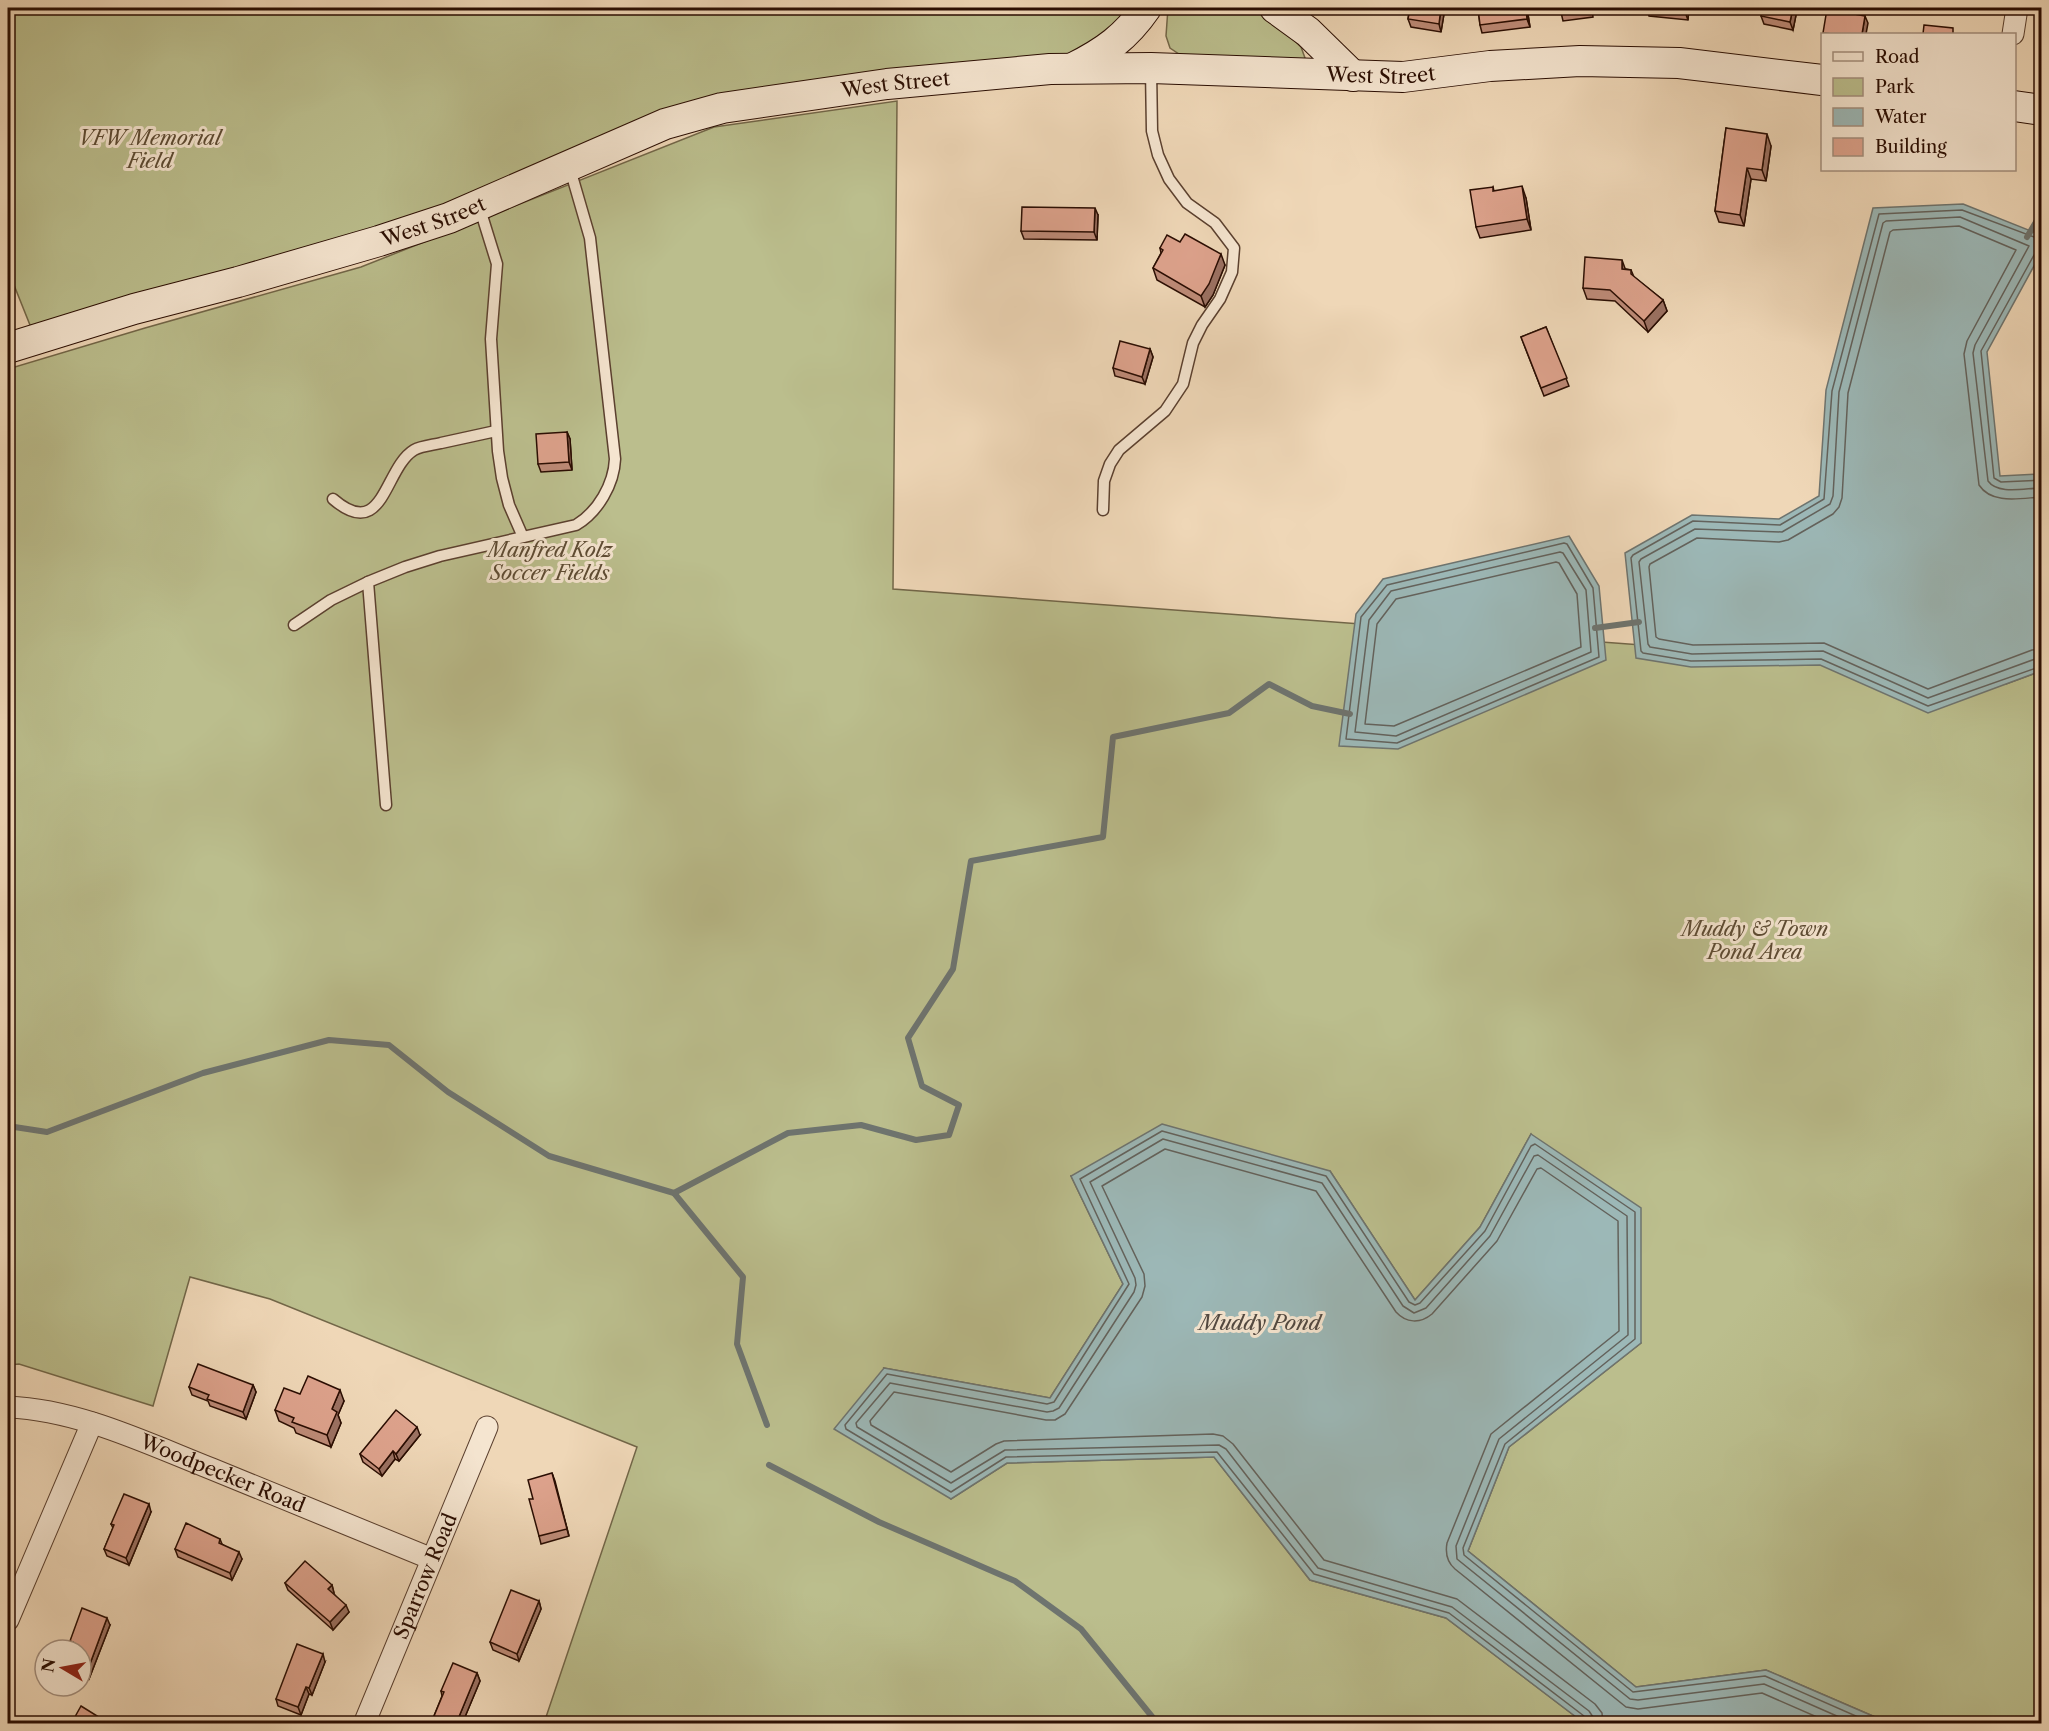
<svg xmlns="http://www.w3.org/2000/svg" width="2049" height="1731" font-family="'Libre Caslon Text',serif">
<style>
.green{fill:#bbbe8d;stroke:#726648;stroke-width:1.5}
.water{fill:#9cb8b7;stroke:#6e746f;stroke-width:1.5}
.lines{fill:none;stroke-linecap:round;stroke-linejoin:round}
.shore{stroke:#63625c;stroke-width:1.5}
.stream{stroke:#6e746f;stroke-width:6}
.lane-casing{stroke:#5b402f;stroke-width:13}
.street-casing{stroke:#5b402f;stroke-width:23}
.secondary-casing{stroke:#2a0d02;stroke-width:32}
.lane{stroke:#f5e5d0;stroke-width:10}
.street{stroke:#f5e5d0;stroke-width:21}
.secondary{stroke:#f5e5d0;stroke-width:30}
.wall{fill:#be8b78;stroke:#2a0d02;stroke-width:1.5}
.shaded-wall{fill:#9b7162;stroke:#2a0d02;stroke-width:1.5}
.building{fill:#dda28c;stroke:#2a0d02;stroke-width:1.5}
.labels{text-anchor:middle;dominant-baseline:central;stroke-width:6;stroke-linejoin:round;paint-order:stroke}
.street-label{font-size:20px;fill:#2a0d02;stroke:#f5e5d0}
.park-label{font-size:20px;font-style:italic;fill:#5d4b33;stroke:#f5e5d0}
.water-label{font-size:21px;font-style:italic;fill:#524941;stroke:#f5e5d0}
</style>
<rect width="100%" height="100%" fill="#efd7b7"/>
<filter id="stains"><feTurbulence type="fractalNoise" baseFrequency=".00333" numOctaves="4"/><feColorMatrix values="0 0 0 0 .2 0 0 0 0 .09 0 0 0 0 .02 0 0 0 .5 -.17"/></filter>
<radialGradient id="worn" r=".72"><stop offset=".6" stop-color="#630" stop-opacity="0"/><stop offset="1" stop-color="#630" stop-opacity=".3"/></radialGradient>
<!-- green -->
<g class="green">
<polygon points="8,8 1135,8 1078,55 832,80 450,205 32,330 8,270"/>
<polygon points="1168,8 1252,8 1279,26 1301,47 1305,58 1302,64 1182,56 1170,48 1166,36"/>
<polygon points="897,101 893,589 1897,664 2006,684 2041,671 2041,1723 1889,1723 1766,1670 1636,1687 1468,1551 1509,1447 1641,1343 1531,1134 1480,1227 1415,1300 1330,1171 1071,1176 1123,1284 1050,1398 884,1368 951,1499 1007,1463 1214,1457 1310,1580 1446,1618 1584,1723 544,1723 637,1447 270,1299 190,1277 153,1406 19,1364 8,1365 8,369 145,328 361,267 714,127"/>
</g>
<!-- water -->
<g class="water">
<polygon points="1963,204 2041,235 2041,253 1987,352 2000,476 2041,474 2041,671 1928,713 1820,665 1691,667 1636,658 1625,553 1692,515 1779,519 1819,496 1826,390 1873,208"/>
<polygon points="1569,536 1599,586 1606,660 1398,749 1339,746 1356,614 1383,579"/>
<polygon points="1162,1124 1330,1171 1415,1300 1480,1227 1531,1134 1641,1208 1641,1343 1509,1447 1468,1551 1636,1687 1766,1670 1889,1723 1584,1723 1446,1618 1310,1580 1214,1457 1007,1463 951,1499 834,1429 884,1368 1050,1398 1123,1284 1071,1176"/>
</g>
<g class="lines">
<!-- shore -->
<g class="shore">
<polyline points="2042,240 1962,210 1879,214 1832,391 1824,499 1780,525 1693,521 1633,555 1631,558 1641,651 1643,653 1691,661 1821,659 1928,706 2042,666"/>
<polyline points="2042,252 2034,255 1981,351 1994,478 2001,482 2042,480"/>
<path d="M2042 488C2025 488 1998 495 1988 481L1973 353 1975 345 2029 246 1960 217 1886 221 1883 223 1839 392 1833 496 1830 504 1782 532 1695 529 1641 559 1639 562 1648 644 1650 647 1692 654 1823 651 1928 698 2035 659 2042 658"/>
<path d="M2042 497C2021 498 1992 505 1979 485L1964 354 1967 341 2016 250 1959 226 1893 230 1890 232 1848 393 1842 498 1839 507 1833 514 1788 540 1779 542 1697 538 1650 564 1649 567 1656 637 1659 639 1693 645 1824 643 1928 689 2032 650 2042 649"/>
<polygon points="1564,543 1567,544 1593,588 1599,657 1397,743 1346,739 1361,617 1387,585"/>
<polygon points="1560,552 1563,553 1586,590 1591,652 1396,736 1355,732 1369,620 1391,591"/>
<polygon points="1556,562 1559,563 1577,594 1581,647 1394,726 1365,724 1377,624 1396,599"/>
<polyline points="1587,1724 1584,1716 1449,1613 1314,1574 1217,1452 1006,1457 951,1492 846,1429 845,1425 887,1374 1047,1404 1054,1402 1129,1284 1080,1179 1162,1131 1326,1176 1409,1302 1415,1305 1420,1303 1485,1231 1531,1146 1535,1144 1635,1212 1635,1339 1505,1444 1463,1548 1464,1555 1633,1692 1765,1676 1874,1724"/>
<polyline points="1594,1724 1593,1717 1589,1711 1452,1607 1318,1568 1226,1449 1219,1445 1005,1450 951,1483 857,1427 856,1423 890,1383 1047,1412 1053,1411 1059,1408 1134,1292 1136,1285 1135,1278 1090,1182 1163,1139 1322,1183 1403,1306 1414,1313 1426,1308 1490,1236 1534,1156 1538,1155 1627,1216 1628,1335 1499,1439 1456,1546 1457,1559 1630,1699 1638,1700 1764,1684 1855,1724"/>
<path d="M1603 1724 1602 1713 1595 1704 1457 1599 1324 1560 1233 1444 1223 1436 1213 1434 1004 1441 996 1444 951 1472 871 1425 870 1421 894 1392 1046 1420H1055L1065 1414 1142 1297 1145 1286 1144 1274 1102 1186 1165 1149 1316 1191 1396 1312C1406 1323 1420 1324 1432 1314L1497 1241 1537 1169 1541 1168 1618 1221 1619 1331 1491 1434 1447 1543C1445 1554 1447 1562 1455 1569L1626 1707 1638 1709 1762 1693 1833 1724"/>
</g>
<!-- stream -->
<g class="stream">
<polyline points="2027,237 2042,212"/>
<polyline points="1595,628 1639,622"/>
<polyline points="8,1126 47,1132 203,1073 329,1040 389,1045 448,1092 549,1156 674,1193 743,1277 737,1344 767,1425"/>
<polyline points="674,1193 788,1133 861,1125 916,1140 949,1135 959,1105 922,1086 908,1038 953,969 971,861 1103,837 1113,737 1229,713 1269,684 1312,706 1350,714"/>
<polyline points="769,1465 879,1522 1015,1581 1081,1629 1158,1724"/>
</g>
<defs>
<g id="lane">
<polyline points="479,206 497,264 491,339 498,451 502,478 509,505 523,537"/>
<path d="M333 499C384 543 384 468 414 450 421 446 433 445 441 443 459 439 478 435 496 431"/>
<polyline points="1103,510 1104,481 1110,464 1119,450 1165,411 1183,384 1193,343 1202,325 1220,299 1232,272 1234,248 1215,223 1187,203 1169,179 1158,155 1152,131 1151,69"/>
<polyline points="294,625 331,600 368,582"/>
<path d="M386 805 368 582 405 567 440 556 576 525C598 512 614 484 615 459L592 256 590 238 570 169"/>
</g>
<g id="street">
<polyline points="2013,34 2017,8"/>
<path id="s1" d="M8 1407C79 1410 146 1443 212 1469 285 1499 359 1529 432 1559"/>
<polyline points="8,1620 92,1423"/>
<path id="s2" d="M364 1724 487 1427"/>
</g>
<g id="secondary">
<polyline points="1275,8 1308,32 1353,76"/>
<path d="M1073 68C1105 52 1126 37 1146 8"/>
<polyline points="2014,106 2042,110"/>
<path id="s3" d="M8 348 134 309 238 282 379 241 449 218 665 124 722 108 887 84 1050 69 1151 68 1403 77 1490 66 1580 61 1679 63 1822 80"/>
</g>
</defs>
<!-- lane casing -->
<use href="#lane" class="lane-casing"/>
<!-- street casing -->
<use href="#street" class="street-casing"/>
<!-- secondary casing -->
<use href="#secondary" class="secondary-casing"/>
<!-- lane -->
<use href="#lane" class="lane"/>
<!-- street -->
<use href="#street" class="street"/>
<!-- secondary -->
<use href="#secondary" class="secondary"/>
</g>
<!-- wall -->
<g class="wall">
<polygon points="1410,8 1445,8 1441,32 1411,27 1408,19"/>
<polygon points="1478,8 1527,8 1530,27 1482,33 1480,25"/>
<polygon points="1560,8 1592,8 1593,17 1563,21"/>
<polygon points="1647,8 1689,8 1688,20 1649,16"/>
<polygon points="1763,8 1796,8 1797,10 1793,30 1764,24 1761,16"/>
<polygon points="1726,128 1771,146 1766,181 1751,179 1744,226 1719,222 1715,211"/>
<polygon points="1493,187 1494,191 1526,198 1531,230 1480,238 1476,227"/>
<polygon points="1098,215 1097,240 1024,239 1021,231"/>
<polygon points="1180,242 1225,265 1213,295 1205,307 1157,280 1153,268 1161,253 1160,248"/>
<polygon points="1626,269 1631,270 1634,277 1663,300 1667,311 1648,332 1615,301 1587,299 1583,288"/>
<polygon points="1546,327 1569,386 1544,396 1521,337"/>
<polygon points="1150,349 1153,357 1145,384 1115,376 1113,368"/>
<polygon points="567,432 570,439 572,470 541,472 538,464"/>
<polygon points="253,1385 256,1392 246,1419 210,1406 208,1401 192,1395 189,1387"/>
<polygon points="300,1394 344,1401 338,1415 341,1423 331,1447 296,1433 294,1428 279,1421 275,1410"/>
<polygon points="420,1435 399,1461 395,1459 382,1476 363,1462 360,1454"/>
<polygon points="552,1473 569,1536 541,1544 539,1536"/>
<polygon points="151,1512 129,1565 107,1556 104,1549 113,1528 111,1524"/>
<polygon points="220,1539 222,1544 242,1559 232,1580 178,1557 175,1549"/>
<polygon points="285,1583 332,1585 334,1593 334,1594 349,1612 333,1630 288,1590"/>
<polygon points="539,1601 541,1609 519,1661 493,1650 490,1642"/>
<polygon points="110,1625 89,1679 81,1676 81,1650 72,1646 70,1641"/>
<polygon points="325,1662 312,1695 309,1694 301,1715 278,1706 276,1699"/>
<polygon points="477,1673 480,1681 462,1724 437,1724 434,1716 442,1696 441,1691"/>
</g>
<!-- shaded-wall -->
<g class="shaded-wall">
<polygon points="1441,8 1445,8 1441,32 1439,24"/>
<polygon points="1526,8 1527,8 1530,27 1527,19"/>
<polygon points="1686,8 1689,8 1688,20 1685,12"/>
<polygon points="1793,8 1796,8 1797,10 1793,30 1790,22"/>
<polygon points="1865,16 1868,23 1866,34 1862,34"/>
<polygon points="1767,134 1771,146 1766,181 1762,170"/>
<polygon points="1747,168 1751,179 1744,226 1740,215"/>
<polygon points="1522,186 1526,198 1531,230 1527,219"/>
<polygon points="1095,208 1098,215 1097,240 1094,232"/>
<polygon points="1221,254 1225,265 1213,295 1205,307 1201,296"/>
<polygon points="1622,260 1626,271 1622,269"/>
<polygon points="1663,300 1667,311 1648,332 1644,321"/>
<polygon points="1150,349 1153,357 1145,384 1142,377"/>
<polygon points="567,432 570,439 572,470 569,462"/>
<polygon points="253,1385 256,1392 246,1419 243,1412"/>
<polygon points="340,1390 344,1401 338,1415 341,1423 331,1447 327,1435 332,1409"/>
<polygon points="417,1427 420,1435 399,1461 396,1454"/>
<polygon points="393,1451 395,1459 382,1476 379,1469"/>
<polygon points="552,1473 555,1481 569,1536 567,1529"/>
<polygon points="149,1504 151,1512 129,1565 126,1558"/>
<polygon points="239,1552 242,1559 232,1580 230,1573"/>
<polygon points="332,1585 334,1593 331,1597 328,1589"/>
<polygon points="539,1601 541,1609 519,1661 517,1654"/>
<polygon points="346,1605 349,1612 333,1630 330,1622"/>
<polygon points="107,1618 110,1625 89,1679 87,1672"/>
<polygon points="323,1654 325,1662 312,1695 309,1688"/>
<polygon points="477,1673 480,1681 462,1724 456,1724"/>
<polygon points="306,1687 309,1694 301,1715 298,1707"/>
</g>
<!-- building -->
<g class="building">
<polygon points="1410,8 1441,8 1439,24 1408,19"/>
<polygon points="1478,8 1526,8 1527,19 1480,25"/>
<polygon points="1560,8 1590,8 1590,10 1560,13"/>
<polygon points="1647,8 1686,8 1685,12"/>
<polygon points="1763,8 1793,8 1790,22 1761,16"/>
<polygon points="1827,9 1865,16 1862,34 1833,34 1823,33"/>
<polygon points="1924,25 1953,28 1953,34 1923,34"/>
<polygon points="1726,128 1767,134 1762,170 1747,168 1740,215 1715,211"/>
<polygon points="1522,186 1527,219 1476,227 1470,190 1493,187 1493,191"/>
<polygon points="1022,207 1095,208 1094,232 1021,231"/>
<polygon points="1185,234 1221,254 1209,284 1201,296 1153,268 1163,250 1160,248 1167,235 1180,242"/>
<polygon points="1585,257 1622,260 1622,269 1631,270 1631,274 1663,300 1644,321 1610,290 1583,288"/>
<polygon points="1546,327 1567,378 1541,388 1521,337"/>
<polygon points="1120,341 1150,349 1142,377 1113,368"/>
<polygon points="567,432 569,462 538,464 536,434"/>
<polygon points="198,1364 253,1385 243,1412 207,1399 209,1395 189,1387"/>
<polygon points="308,1376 340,1390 332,1409 337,1412 327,1435 292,1422 294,1418 275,1410 284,1388 300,1394"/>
<polygon points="396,1410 417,1427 396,1454 393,1451 379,1469 360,1454"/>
<polygon points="552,1473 567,1529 539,1536 529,1499 533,1499 528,1480"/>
<polygon points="124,1494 149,1504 126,1558 104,1549 114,1525 111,1524"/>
<polygon points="186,1523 220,1539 219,1543 239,1552 230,1573 175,1549"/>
<polygon points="305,1561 332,1585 328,1589 346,1605 330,1622 285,1583"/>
<polygon points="511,1590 539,1601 517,1654 490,1642"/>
<polygon points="82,1608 107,1618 87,1672 81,1669 81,1650 70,1650 73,1642 70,1641"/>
<polygon points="297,1644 323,1654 309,1688 306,1687 298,1707 276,1699"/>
<polygon points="453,1663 477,1673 456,1724 451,1724 434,1716 444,1692 441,1691"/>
<polygon points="81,1706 102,1719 99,1724 71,1724"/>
</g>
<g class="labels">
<!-- street labels -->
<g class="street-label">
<text stroke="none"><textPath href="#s3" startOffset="1416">West Street</textPath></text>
<text stroke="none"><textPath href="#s3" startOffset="930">West Street</textPath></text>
<text stroke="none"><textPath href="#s3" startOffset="444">West Street</textPath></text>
<text stroke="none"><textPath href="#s1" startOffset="226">Woodpecker Road</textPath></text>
<text stroke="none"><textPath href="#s2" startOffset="160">Sparrow Road</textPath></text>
</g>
<!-- park labels -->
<g class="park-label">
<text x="150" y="138">VFW Memorial<tspan x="150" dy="23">Field</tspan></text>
<text x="550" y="550">Manfred Kolz<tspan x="550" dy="23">Soccer Fields</tspan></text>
<text x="1755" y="929">Muddy &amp; Town<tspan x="1755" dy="23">Pond Area</tspan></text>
</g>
<!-- water labels -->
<g class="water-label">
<text x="1260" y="1322">Muddy Pond</text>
</g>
</g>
<!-- margin -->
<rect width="2049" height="1731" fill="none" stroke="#efd7b7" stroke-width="30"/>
<rect x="9" y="9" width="2031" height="1713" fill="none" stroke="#2a0d02" stroke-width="3"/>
<rect x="15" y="15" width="2019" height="1701" fill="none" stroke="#2a0d02" stroke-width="1.5"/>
<!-- legend -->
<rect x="1821" y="33" width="195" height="138" fill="#f5e5d0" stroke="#a48f7e" stroke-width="1.5"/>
<rect x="1833" y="52" width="30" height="9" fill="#f5e5d0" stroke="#a48f7e" stroke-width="1.5"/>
<text x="1875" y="63" font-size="18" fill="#2a0d02">Road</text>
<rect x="1833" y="78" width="30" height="18" fill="#bbbe8d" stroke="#a48f7e" stroke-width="1.5"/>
<text x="1875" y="93" font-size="18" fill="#2a0d02">Park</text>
<rect x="1833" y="108" width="30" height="18" fill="#9cb8b7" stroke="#a48f7e" stroke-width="1.5"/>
<text x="1875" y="123" font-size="18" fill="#2a0d02">Water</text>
<rect x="1833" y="138" width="30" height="18" fill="#dda28c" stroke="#a48f7e" stroke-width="1.5"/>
<text x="1875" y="153" font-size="18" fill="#2a0d02">Building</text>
<!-- north arrow -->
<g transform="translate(63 1668) rotate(280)"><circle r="28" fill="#f5e5d0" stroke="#a48f7e" stroke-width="1.5"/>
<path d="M0-4.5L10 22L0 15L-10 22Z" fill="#8f2418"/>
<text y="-9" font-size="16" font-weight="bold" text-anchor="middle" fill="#2a0d02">N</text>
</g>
<rect width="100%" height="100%" filter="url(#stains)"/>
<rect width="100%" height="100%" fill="url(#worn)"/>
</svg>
